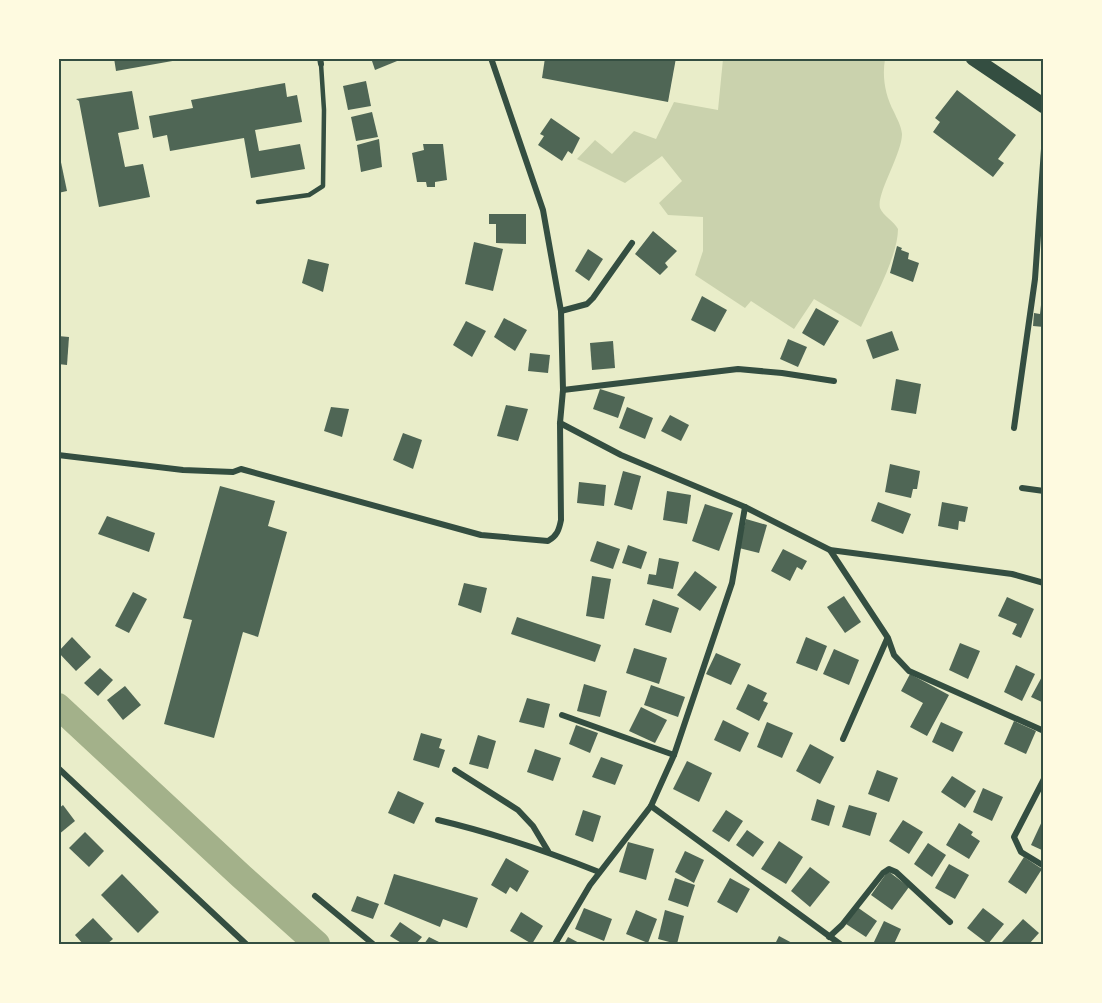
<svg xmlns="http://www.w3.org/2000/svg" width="1102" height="1003" font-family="'Space Grotesk',sans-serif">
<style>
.green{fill:#cad2ad}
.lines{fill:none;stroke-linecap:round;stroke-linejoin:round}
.river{stroke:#a3b18a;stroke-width:26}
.building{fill:#4f6655}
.service{stroke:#344e41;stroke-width:4.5}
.minor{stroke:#344e41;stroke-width:6}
.primary{stroke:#344e41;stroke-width:15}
.neatline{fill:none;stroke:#344e41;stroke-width:2}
</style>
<rect width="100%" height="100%" fill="#e9edc9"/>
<!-- green -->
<path class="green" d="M723 59H885C882 77 885 95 894 112 897 119 901 125 902 134 902 154 876 194 880 208 883 216 894 221 898 229 898 256 873 301 861 327L814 299 794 329 751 301 745 308 695 275 703 251V217L668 215 659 203 682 181 662 156 625 183 577 159 595 140 612 154 634 131 656 139 674 102 718 110Z"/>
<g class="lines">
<!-- river -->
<polyline class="river" points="58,706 241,876 317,944"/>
</g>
<!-- building -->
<g class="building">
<polygon points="114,58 178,58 178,60 116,71"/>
<polygon points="371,58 402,58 402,59 375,70"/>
<polygon points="545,58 676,58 668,102 542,78"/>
<polygon points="366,81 371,106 348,110 343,86"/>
<polygon points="285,83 287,97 297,95 302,122 255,130 259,151 300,144 305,169 251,178 244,138 170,151 167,135 153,138 149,116 193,108 191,100"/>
<polygon points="957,90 1016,135 998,159 1004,163 993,177 933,132 940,122 935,118"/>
<polygon points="132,91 139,129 118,133 125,167 143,164 150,197 99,207 79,101 76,99"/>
<polygon points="372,112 378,137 356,141 351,117"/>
<polygon points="551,118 580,138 572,154 568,151 562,161 538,145 544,136 540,134"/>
<polygon points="379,139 382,167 361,172 357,145"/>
<polygon points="423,144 443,144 447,180 435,182 435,187 427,187 426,182 417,182 412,153 424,150"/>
<polygon points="58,148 67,191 58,193"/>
<polygon points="489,214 526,214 526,244 496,243 496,224 489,224"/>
<polygon points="653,231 677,251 665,263 668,267 660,275 635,254"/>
<polygon points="474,242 503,249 493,291 465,284"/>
<polygon points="897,246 902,248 901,250 909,253 908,259 919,263 913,282 890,273"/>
<polygon points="588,249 603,259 589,281 575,271"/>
<polygon points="308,259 329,264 323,292 302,283"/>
<polygon points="702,296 727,310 715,332 691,320"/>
<polygon points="1041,305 1044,306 1044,327 1033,326 1034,313 1040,314"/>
<polygon points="816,308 839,321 824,346 802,333"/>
<polygon points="504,318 527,330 515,351 494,337"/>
<polygon points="466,321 486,331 472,357 453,345"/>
<polygon points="892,331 899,350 873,359 866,340"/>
<polygon points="58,336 69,337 67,365 58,364"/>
<polygon points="788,339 807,347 798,367 780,359"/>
<polygon points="613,341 615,368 592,370 590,343"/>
<polygon points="530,353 550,355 548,373 528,371"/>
<polygon points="896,379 921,384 916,414 891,410"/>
<polygon points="600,389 625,397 618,418 593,409"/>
<polygon points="506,405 528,409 518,441 497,436"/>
<polygon points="331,407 349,409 342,437 324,431"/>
<polygon points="627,407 653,418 645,439 619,428"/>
<polygon points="670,415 689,425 681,441 661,431"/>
<polygon points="403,433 422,440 413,469 393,460"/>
<polygon points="890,464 920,471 917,489 913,489 911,498 885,492"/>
<polygon points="623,471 641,476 632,510 614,505"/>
<polygon points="579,482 606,485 604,506 577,503"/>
<polygon points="220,486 275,501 268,526 287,532 258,637 243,632 214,738 164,724 192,620 183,618"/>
<polygon points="667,491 691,495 687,524 663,520"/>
<polygon points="878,502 911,514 903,534 871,521"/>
<polygon points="942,502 968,507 965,522 959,521 958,530 938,526"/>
<polygon points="705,504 733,513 719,551 692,541"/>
<polygon points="107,516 155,533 149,552 98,534"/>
<polygon points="746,519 767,525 759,553 739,548"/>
<polygon points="597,541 620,549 613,569 590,561"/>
<polygon points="628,545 647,552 641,569 622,563"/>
<polygon points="783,549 807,561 802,570 797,567 790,581 771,571"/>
<polygon points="659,558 679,562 673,589 647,584 649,574 656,575"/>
<polygon points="695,571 717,587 700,611 677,595"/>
<polygon points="592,576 611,579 604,619 586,616"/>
<polygon points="464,583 487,588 481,613 458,605"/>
<polygon points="133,592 147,599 129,633 115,626"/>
<polygon points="844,596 861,622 845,633 827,607"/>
<polygon points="1007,597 1034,609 1021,638 1012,634 1017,624 998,616"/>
<polygon points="653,599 679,608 671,633 645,625"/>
<polygon points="517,617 601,645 595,662 511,634"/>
<polygon points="72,637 91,657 76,671 58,652"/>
<polygon points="806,637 827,646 817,671 796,663"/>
<polygon points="960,643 980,651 968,679 949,670"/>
<polygon points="634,648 667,658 659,684 626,673"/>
<polygon points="834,649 859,660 849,685 823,674"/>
<polygon points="716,653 741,664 731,685 706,674"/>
<polygon points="1016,665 1035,674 1022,701 1004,692"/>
<polygon points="100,668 113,680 98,696 84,683"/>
<polygon points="1044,673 1044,703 1031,697"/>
<polygon points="910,674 949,695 927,736 910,727 923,703 901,691"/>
<polygon points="584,684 607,691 600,717 577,711"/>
<polygon points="748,684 767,693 763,701 768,703 759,721 736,709"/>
<polygon points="651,685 685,697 678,717 644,705"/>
<polygon points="125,686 141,705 123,720 107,700"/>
<polygon points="527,698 550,704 544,728 519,722"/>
<polygon points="641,707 667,720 655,743 629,731"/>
<polygon points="723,720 749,733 740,752 714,740"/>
<polygon points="1014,721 1036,731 1026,754 1004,744"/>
<polygon points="767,722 793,733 782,758 757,747"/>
<polygon points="941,722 963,732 953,752 932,742"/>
<polygon points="576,725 598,733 590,753 569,744"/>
<polygon points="421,733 442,739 439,748 445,750 439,768 413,760"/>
<polygon points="478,735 496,741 488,769 469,764"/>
<polygon points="810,744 834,757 820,784 796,771"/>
<polygon points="535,749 561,758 553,781 527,772"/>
<polygon points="601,757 623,765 615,785 592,777"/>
<polygon points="687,761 712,773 699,802 673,789"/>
<polygon points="877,770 898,778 889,802 868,794"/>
<polygon points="952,776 976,791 965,808 941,792"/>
<polygon points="983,788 1003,797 992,821 973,812"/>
<polygon points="398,791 424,803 414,824 388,813"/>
<polygon points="817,799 835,806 829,826 811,820"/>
<polygon points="63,805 75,821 58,835 58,809"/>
<polygon points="849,805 877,813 870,836 842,827"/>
<polygon points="583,810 601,816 593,842 575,835"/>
<polygon points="726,810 743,821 729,842 712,831"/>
<polygon points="1044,817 1044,851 1031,845"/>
<polygon points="903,820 923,832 909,854 889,841"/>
<polygon points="959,823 973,832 971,835 980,841 969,859 946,845"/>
<polygon points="747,830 764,842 753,857 736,845"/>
<polygon points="85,832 104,851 89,867 69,848"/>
<polygon points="779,841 803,857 786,884 761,869"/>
<polygon points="628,842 654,849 646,880 619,872"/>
<polygon points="928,843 946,855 932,877 914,864"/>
<polygon points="685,851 704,860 694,883 675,872"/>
<polygon points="1024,857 1042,869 1026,894 1008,882"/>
<polygon points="506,858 529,871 517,892 510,887 506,894 491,885"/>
<polygon points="949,864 969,875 955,899 935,888"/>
<polygon points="810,867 830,882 810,907 791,891"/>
<polygon points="888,871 909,887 892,910 871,895"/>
<polygon points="122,874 159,912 138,933 101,895"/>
<polygon points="394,874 478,898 467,928 443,919 440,927 384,904"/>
<polygon points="675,878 695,885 688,907 668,900"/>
<polygon points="730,878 750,889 737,913 717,902"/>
<polygon points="357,896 379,904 373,919 351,911"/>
<polygon points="857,907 877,921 866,937 846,924"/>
<polygon points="584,908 612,919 604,941 575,929"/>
<polygon points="983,908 1004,924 988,944 967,928"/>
<polygon points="636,910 657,919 648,943 626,934"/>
<polygon points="665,910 684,916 677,944 658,939"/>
<polygon points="521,912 543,926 532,944 510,931"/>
<polygon points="93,918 113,939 107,944 83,944 75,935"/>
<polygon points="1023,919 1039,933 1029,944 1004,944 1002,942"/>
<polygon points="884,921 901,929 894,944 873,944"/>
<polygon points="400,922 422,937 416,944 403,944 390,936"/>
<polygon points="779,936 794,944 775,944"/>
<polygon points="429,937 443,944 424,944"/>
<polygon points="568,937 581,944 564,944"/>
</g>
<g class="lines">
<!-- service -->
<polyline class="service" points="258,202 309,195 323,186 324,110 321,64"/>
<!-- minor -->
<g class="minor">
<polyline points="320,58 321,64"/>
<polyline points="561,311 587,304 593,298 632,243"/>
<polyline points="563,390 738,369 782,373 834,381"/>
<polyline points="560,423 621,455 745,507 830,550 1012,574 1044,583"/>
<polyline points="1014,428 1035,279 1044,149"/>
<path d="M58 455 183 470 233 472 241 469 481 535 548 541C557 536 559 530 561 520L560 423 563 390 561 311 543 210 491 58"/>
<polyline points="1022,488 1044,491"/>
<polyline points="830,550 888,638 894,655 909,671 1044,731"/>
<polyline points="562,715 674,755"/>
<polyline points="843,739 887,639"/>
<polyline points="58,768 246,944"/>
<polyline points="455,770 518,810 533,826 548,851"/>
<polyline points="1044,779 1014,837 1021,852 1044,866"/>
<polyline points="651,806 840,944"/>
<path d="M438 820C493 833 546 851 599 872"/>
<polyline points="315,896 373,944"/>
<polyline points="829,937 842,925 883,873 889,869 896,872 950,922"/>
<polyline points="555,944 590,885 651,806 674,755 732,583 745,507"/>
</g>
<!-- primary -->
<polyline class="primary" points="973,58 1044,106"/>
</g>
<!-- border -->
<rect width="1102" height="1003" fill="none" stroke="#fefae0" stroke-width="120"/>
<rect x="60" y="60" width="982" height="883" class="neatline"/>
</svg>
